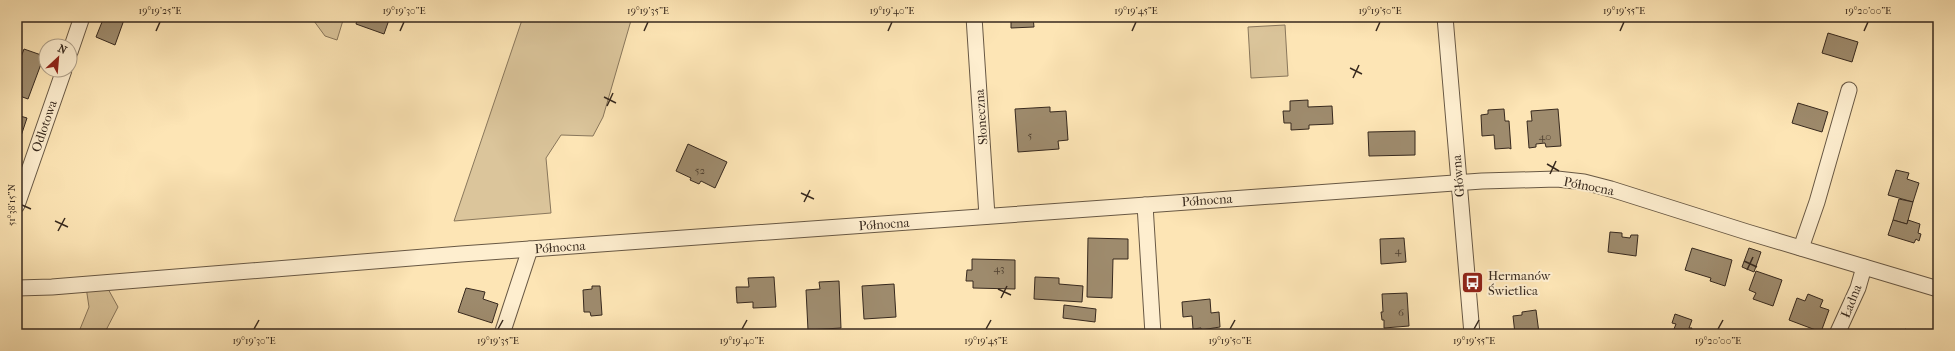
<svg xmlns="http://www.w3.org/2000/svg" width="1955" height="351" font-family="'IM FELL French Canon',serif">
<style>
.green{fill:#dbc59b;stroke:#89775c}
.building{fill:#9e8b6d;stroke:#37291e}
.lines{fill:none;stroke-linecap:round;stroke-linejoin:round}
.minor-casing{stroke:#685844;stroke-width:17}
.minor{stroke:#feeecf;stroke-width:15}
.ticks{fill:none;stroke:#37291e;stroke-width:1.5}
.labels{text-anchor:middle;dominant-baseline:central;stroke-width:4;stroke-linejoin:round;paint-order:stroke}
.number-label{font-size:11px;fill:#514232}
.street-label{font-size:13px;fill:#37291e;stroke:#feeecf}
.poi-label{font-size:13px;fill:#37291e;stroke:#feeecf;text-anchor:start}
.neatline{fill:none;stroke:#37291e;stroke-width:1.5}
.ticks-label{font-size:10px;text-anchor:middle;fill:#37291e}
</style>
<rect width="100%" height="100%" fill="#fde5b5"/>
<filter id="stains"><feTurbulence type="fractalNoise" baseFrequency=".005" numOctaves="4"/><feColorMatrix values="0 0 0 0 .2 0 0 0 0 .09 0 0 0 0 .02 0 0 0 .5 -.17"/></filter>
<radialGradient id="worn" r=".72"><stop offset=".6" stop-color="#630" stop-opacity="0"/><stop offset="1" stop-color="#630" stop-opacity=".3"/></radialGradient>
<!-- green -->
<g class="green">
<polygon points="311,17 344,17 337,40 325,36"/>
<polygon points="523,17 632,17 603,117 593,136 561,135 546,158 551,213 454,221"/>
<polygon points="1285,25 1288,76 1251,78 1248,27"/>
<polygon points="86,287 107,287 118,307 104,334 78,334 89,307"/>
</g>
<!-- building -->
<g class="building">
<polygon points="104,17 125,17 115,45 96,37"/>
<polygon points="358,17 390,17 384,34 356,24"/>
<polygon points="1011,17 1033,17 1034,27 1011,28"/>
<polygon points="1828,33 1858,42 1852,62 1822,53"/>
<polygon points="24,49 44,56 28,99 17,95 17,68"/>
<polygon points="1308,100 1308,107 1332,106 1333,124 1309,125 1309,129 1291,130 1291,123 1284,123 1283,111 1290,111 1290,101"/>
<polygon points="1798,103 1828,112 1822,132 1792,123"/>
<polygon points="1050,107 1050,112 1066,111 1068,140 1058,141 1059,149 1018,152 1015,109"/>
<polygon points="1504,109 1505,121 1509,121 1511,149 1509,148 1495,149 1494,135 1482,136 1481,115 1488,114 1488,110"/>
<polygon points="1558,109 1561,146 1546,147 1545,143 1536,144 1536,147 1529,148 1527,121 1532,121 1531,111"/>
<polygon points="17,115 27,118 21,136 18,135 17,139"/>
<polygon points="1415,131 1415,155 1369,156 1368,132"/>
<polygon points="688,144 727,162 715,188 701,181 699,184 690,180 691,178 676,171"/>
<polygon points="1896,170 1909,173 1907,179 1919,183 1913,202 1888,195"/>
<polygon points="1899,199 1913,202 1907,224 1893,220"/>
<polygon points="1893,220 1907,224 1908,220 1920,224 1918,233 1921,234 1919,241 1916,239 1914,243 1888,235"/>
<polygon points="1610,232 1622,233 1622,237 1630,238 1631,235 1638,235 1636,256 1608,252"/>
<polygon points="1088,238 1128,239 1128,259 1113,259 1112,298 1087,297"/>
<polygon points="1404,238 1406,262 1381,264 1380,239"/>
<polygon points="1692,248 1732,260 1725,286 1710,281 1711,278 1685,270"/>
<polygon points="1749,248 1761,252 1754,272 1742,267"/>
<polygon points="972,259 1015,260 1015,289 973,288 973,281 966,281 967,270 972,270"/>
<polygon points="1756,271 1782,280 1773,306 1753,299 1756,293 1749,290"/>
<polygon points="774,277 776,307 753,308 753,302 737,303 736,287 749,287 748,278"/>
<polygon points="1035,277 1059,278 1059,284 1083,286 1082,302 1034,299"/>
<polygon points="839,281 841,328 808,330 806,290 820,289 819,282"/>
<polygon points="894,284 896,317 864,319 862,286"/>
<polygon points="592,286 600,286 602,315 591,316 590,312 584,312 583,290 592,289"/>
<polygon points="466,288 485,292 483,299 498,304 492,323 458,312"/>
<polygon points="1407,293 1409,326 1384,328 1384,320 1382,320 1381,312 1383,312 1382,294"/>
<polygon points="1808,294 1823,300 1820,307 1829,310 1821,332 1789,320 1797,298 1805,301"/>
<polygon points="1210,299 1211,313 1219,312 1220,327 1201,330 1201,328 1193,329 1192,316 1183,317 1182,302"/>
<polygon points="1064,305 1096,309 1095,322 1063,318"/>
<polygon points="1536,310 1539,333 1515,334 1513,316 1522,315 1522,312"/>
<polygon points="1675,314 1692,320 1689,328 1692,328 1690,334 1672,334 1676,324 1672,323"/>
<polygon points="1905,329 1915,334 1903,334"/>
<rect x="1099" y="330" width="22" height="4"/>
</g>
<g class="lines">
<defs>
<g id="minor">
<polyline points="974,17 987,216"/>
<polyline points="1445,17 1472,334"/>
<polyline points="70,52 82,17"/>
<polyline points="17,205 64,70"/>
<polyline points="1145,205 1153,334"/>
<polyline points="1801,248 1817,202 1849,90"/>
<polyline points="17,288 52,287 461,254 1482,181 1557,179 1584,182 1611,189 1747,232 1938,289"/>
<polyline points="502,334 530,249"/>
<polyline points="1837,334 1858,288 1864,267"/>
</g>
</defs>
<!-- minor casing -->
<use href="#minor" class="minor-casing"/>
<!-- minor -->
<use href="#minor" class="minor"/>
</g>
<!-- ticks -->
<path class="ticks" d="M156 31 160 22M400 31 404 22M644 31 648 22M888 31 892 22M1132 31 1136 22M1376 31 1380 22M1620 31 1624 22M1864 31 1868 22M1350 68 1362 74M1353 78 1359 65M604 97 616 103M607 106 613 93M1547 164 1559 171M1550 174 1556 161M801 193 814 199M804 202 810 190M22 205 31 209M55 221 68 227M58 231 65 218M1744 261 1757 267M1747 270 1753 257M998 289 1011 295M1001 298 1007 286M254 329 259 320M498 329 503 320M742 329 747 320M986 329 991 320M1230 329 1235 320M1474 329 1479 320M1718 329 1723 320"/>
<!-- icons -->
<defs>
<symbol id="bus-square" viewBox="-11 -11 22 22"><rect x="-9" y="-9" width="18" height="18" rx="4" fill="#8f2418" stroke="#feeecf"/><path d="M-5-6H5V4H4V6H2V4H-2V6H-4V4H-5ZM-3.5-4V0h7V-4ZM-3.5 1.2v1.5H-2V1.2ZM2 1.2v1.5H3.5V1.2Z" fill="#fff"/></symbol>
</defs>
<g fill-rule="evenodd">
<use href="#bus-square" x="1460" y="270" width="25" height="25"/>
</g>
<g class="labels">
<!-- number labels -->
<g class="number-label">
<text x="1030" y="135">5</text>
<text x="1545" y="136">40</text>
<text x="700" y="170">52</text>
<text x="1398" y="250">4</text>
<text x="999" y="268">43</text>
<text x="1401" y="312">6</text>
</g>
<!-- street labels -->
<g class="street-label">
<text transform="translate(981 117) rotate(-94)">Słoneczna</text>
<text transform="translate(44 126) rotate(-71)">Odlotowa</text>
<text transform="translate(1458 176) rotate(-95)">Główna</text>
<text transform="translate(1589 186) rotate(11)">Północna</text>
<text transform="translate(1207 200) rotate(-4)">Północna</text>
<text transform="translate(884 224) rotate(-4)">Północna</text>
<text transform="translate(560 247) rotate(-4)">Północna</text>
<text transform="translate(1851 301) rotate(-68)">Ładna</text>
</g>
<!-- poi labels -->
<g class="poi-label">
<text x="1488" y="275">Hermanów<tspan x="1488" dy="15">Świetlica</tspan></text>
</g>
</g>
<!-- margin -->
<rect width="1955" height="351" fill="none" stroke="#fde5b5" stroke-width="44"/>
<!-- north arrow -->
<g transform="translate(58 58) rotate(26)"><circle r="19" fill="#feeecf" stroke="#ae9f88"/>
<path d="M0-3L7 15L0 10L-7 15Z" fill="#8f2418"/>
<text y="-6" font-size="11" font-weight="bold" text-anchor="middle" fill="#37291e">N</text>
</g>
<rect x="22" y="22" width="1911" height="307" class="neatline"/>
<g class="ticks-label">
<text x="160" y="14">19°19'25"E</text>
<text x="404" y="14">19°19'30"E</text>
<text x="648" y="14">19°19'35"E</text>
<text x="892" y="14">19°19'40"E</text>
<text x="1136" y="14">19°19'45"E</text>
<text x="1380" y="14">19°19'50"E</text>
<text x="1624" y="14">19°19'55"E</text>
<text x="1868" y="14">19°20'00"E</text>
<text transform="translate(11 205) rotate(-90)" y="4">51°38'15"N</text>
<text x="254" y="344">19°19'30"E</text>
<text x="498" y="344">19°19'35"E</text>
<text x="742" y="344">19°19'40"E</text>
<text x="986" y="344">19°19'45"E</text>
<text x="1230" y="344">19°19'50"E</text>
<text x="1474" y="344">19°19'55"E</text>
<text x="1718" y="344">19°20'00"E</text>
</g>
<rect width="100%" height="100%" filter="url(#stains)"/>
<rect width="100%" height="100%" fill="url(#worn)"/>
</svg>
